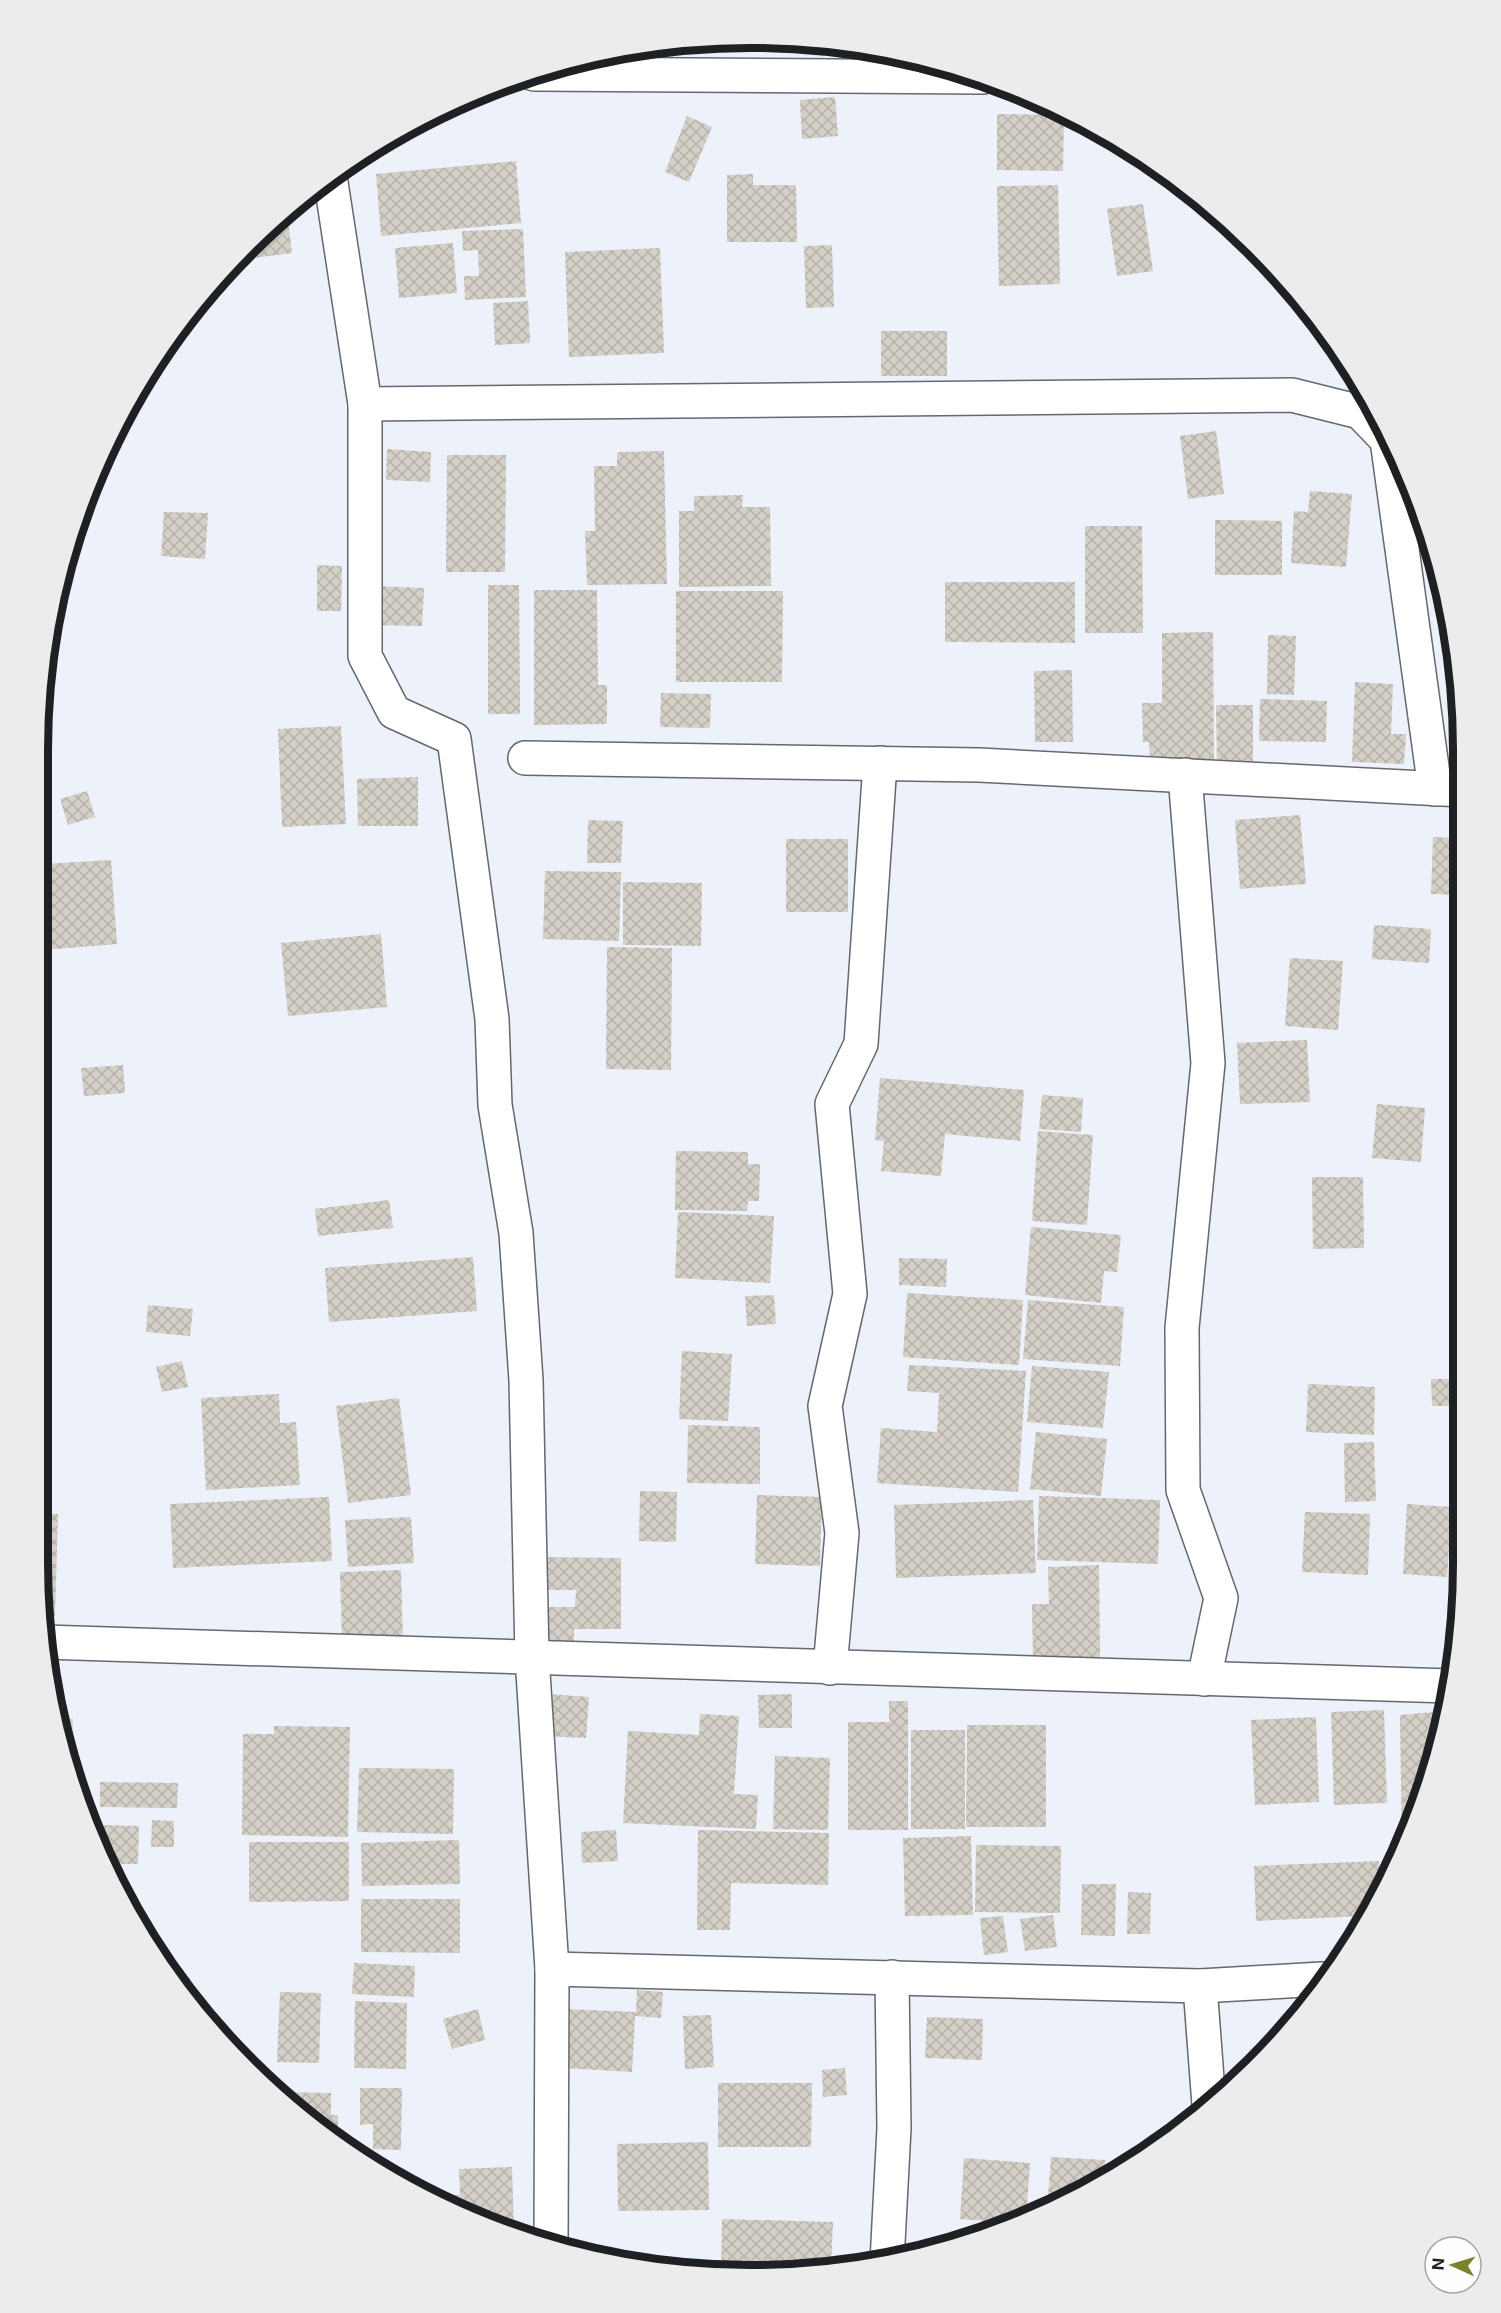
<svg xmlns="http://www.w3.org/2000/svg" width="1501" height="2313" font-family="Inter,sans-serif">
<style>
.building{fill:url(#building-cross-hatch)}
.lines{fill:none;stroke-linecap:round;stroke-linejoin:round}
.street-casing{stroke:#64686f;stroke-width:36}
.street{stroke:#fff;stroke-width:33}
.rim{fill:none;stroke:#1e2023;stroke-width:8}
</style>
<defs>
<pattern id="building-cross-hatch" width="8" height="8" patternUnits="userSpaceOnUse" patternTransform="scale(1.5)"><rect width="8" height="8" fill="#d4cfc7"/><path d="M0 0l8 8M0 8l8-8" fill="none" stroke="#b6b1ab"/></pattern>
</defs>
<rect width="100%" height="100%" fill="#edf2fa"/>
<!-- building -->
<g class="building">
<polygon points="835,97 838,136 802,139 800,100"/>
<polygon points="997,114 1064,115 1063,171 997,170"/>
<polygon points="687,116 712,127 689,182 665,172"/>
<polygon points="516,161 521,223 381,236 376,174"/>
<polygon points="753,174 753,185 796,185 797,242 727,242 727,175"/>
<polygon points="1058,185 1060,284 999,286 997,186"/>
<polygon points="1143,204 1153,271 1117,276 1107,209"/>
<polygon points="287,212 292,253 247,259 246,251"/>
<polygon points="523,229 526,297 465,300 464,276 479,276 478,250 463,251 462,231"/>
<polygon points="453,243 457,293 399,298 395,248"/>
<polygon points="832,245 834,307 806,308 804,246"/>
<polygon points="660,248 664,353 569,357 565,252"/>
<polygon points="528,301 530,343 495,345 493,303"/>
<rect x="881" y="331" width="66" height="45"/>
<polygon points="1216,431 1224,494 1188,499 1180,436"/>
<polygon points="387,449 431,452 430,482 386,480"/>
<polygon points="664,451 667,584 587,585 585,531 595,531 594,466 617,466 617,452"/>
<polygon points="447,455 506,455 505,572 446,572"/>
<polygon points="1310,491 1352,494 1346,567 1291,563 1294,511 1308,512"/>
<polygon points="743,495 742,507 770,507 771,586 679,587 679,511 694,511 694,496"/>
<polygon points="164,512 208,513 205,559 161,556"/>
<polygon points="1215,520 1282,521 1282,575 1215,575"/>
<polygon points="1085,526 1142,526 1143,633 1085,633"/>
<polygon points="317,565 342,566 341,611 317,611"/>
<polygon points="945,582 1075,582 1075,643 945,642"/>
<polygon points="488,585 519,585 520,714 488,714"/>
<polygon points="374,586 424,588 422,626 372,625"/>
<polygon points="534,590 597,590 598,685 607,685 607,724 534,725"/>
<polygon points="676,591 783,591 782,682 676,682"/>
<polygon points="1213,632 1214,763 1150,764 1149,742 1143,742 1142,703 1162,703 1162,633"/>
<polygon points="1268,635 1296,636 1294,695 1267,694"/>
<polygon points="1072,670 1073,742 1035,742 1034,671"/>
<polygon points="1355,682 1393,684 1391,734 1406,734 1404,764 1352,762"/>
<polygon points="661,693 711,694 710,728 660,727"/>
<polygon points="1260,699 1327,701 1326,742 1259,741"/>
<polygon points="1216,705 1253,705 1253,764 1217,764"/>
<polygon points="341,726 346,824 282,827 278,729"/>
<polygon points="418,777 418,826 358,826 357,779"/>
<polygon points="87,791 95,817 68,825 60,799"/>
<polygon points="1300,815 1306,884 1240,889 1235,820"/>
<polygon points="588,820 623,821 621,863 587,863"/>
<polygon points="1433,837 1461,838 1461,895 1431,894"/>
<rect x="786" y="839" width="62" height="73"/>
<polygon points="111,860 117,944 44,950 44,864"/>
<polygon points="545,871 621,872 619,941 543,939"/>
<polygon points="623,882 702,883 701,946 623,945"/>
<polygon points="1374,925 1431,929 1429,963 1372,959"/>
<polygon points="381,934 387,1007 288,1016 281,943"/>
<polygon points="607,947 672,948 671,1070 606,1069"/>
<polygon points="1290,958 1343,961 1338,1030 1285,1026"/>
<polygon points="1307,1040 1310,1102 1240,1104 1237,1043"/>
<polygon points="123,1065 125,1093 84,1096 81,1068"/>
<polygon points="880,1078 1024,1090 1020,1141 945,1134 941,1176 881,1171 884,1141 875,1140"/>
<polygon points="1042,1095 1083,1098 1081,1132 1039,1129"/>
<polygon points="1377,1104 1425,1108 1421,1162 1372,1158"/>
<polygon points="1038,1131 1093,1135 1087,1225 1032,1221"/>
<polygon points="676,1151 748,1152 748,1164 760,1164 759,1201 748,1201 747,1211 675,1210"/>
<polygon points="1312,1177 1363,1177 1364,1248 1313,1249"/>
<polygon points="389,1200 393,1228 318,1236 315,1209"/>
<polygon points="678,1212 774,1216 770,1283 675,1278"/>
<polygon points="1031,1227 1121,1235 1117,1272 1104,1271 1101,1303 1025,1295"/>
<polygon points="473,1257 477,1311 329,1322 325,1268"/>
<polygon points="899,1258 947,1259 946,1287 899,1285"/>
<polygon points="907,1293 1023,1300 1019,1365 903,1357"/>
<polygon points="774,1295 776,1324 747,1326 745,1296"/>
<polygon points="1028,1300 1124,1307 1120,1366 1023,1359"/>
<polygon points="148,1305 193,1309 190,1336 146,1332"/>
<polygon points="682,1351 732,1354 728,1421 679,1419"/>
<polygon points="182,1361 188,1387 162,1392 156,1367"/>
<polygon points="909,1365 1026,1371 1018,1492 877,1483 881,1428 937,1432 939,1393 907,1391"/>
<polygon points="1032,1366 1109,1372 1103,1428 1027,1422"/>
<polygon points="1431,1379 1459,1379 1459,1406 1432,1406"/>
<polygon points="1308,1384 1375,1387 1374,1435 1306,1432"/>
<polygon points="279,1394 280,1423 296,1422 300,1485 206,1490 201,1398"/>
<polygon points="399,1398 411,1495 348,1503 336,1406"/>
<polygon points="688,1425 760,1427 760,1484 687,1483"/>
<polygon points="1036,1432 1107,1439 1101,1496 1030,1489"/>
<polygon points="1374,1442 1376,1501 1345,1502 1344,1443"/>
<polygon points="640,1491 677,1492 676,1542 639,1541"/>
<polygon points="757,1495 822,1497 820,1566 755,1564"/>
<polygon points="1039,1496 1160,1500 1158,1564 1037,1560"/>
<polygon points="329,1497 332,1561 173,1568 170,1504"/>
<polygon points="1033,1500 1036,1573 896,1578 894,1505"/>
<polygon points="1407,1504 1452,1507 1447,1577 1403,1574"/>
<polygon points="1305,1512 1370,1514 1368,1575 1302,1572"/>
<polygon points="44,1514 58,1514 55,1617 44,1617"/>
<polygon points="411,1517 414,1563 348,1567 345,1520"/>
<polygon points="542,1557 621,1558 621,1629 574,1629 574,1645 544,1645 544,1607 575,1607 576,1590 541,1590"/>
<polygon points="1099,1565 1100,1659 1033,1660 1032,1604 1049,1604 1048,1567"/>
<polygon points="401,1570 403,1640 342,1642 340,1572"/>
<polygon points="1456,1577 1458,1577 1457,1643 1449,1642"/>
<polygon points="548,1694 589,1697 586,1738 545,1736"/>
<polygon points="792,1694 792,1728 759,1728 758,1695"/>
<polygon points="889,1701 908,1701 908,1830 848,1830 848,1722 889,1722"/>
<polygon points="1384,1710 1387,1803 1334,1805 1331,1712"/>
<polygon points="1445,1711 1426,1791 1402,1848 1400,1715"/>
<polygon points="700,1714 739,1716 734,1794 758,1795 756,1829 623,1823 628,1731 699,1735"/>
<polygon points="1316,1717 1319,1802 1255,1805 1251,1720"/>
<polygon points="58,1718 73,1719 71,1754 66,1754"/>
<polygon points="967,1725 1046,1725 1046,1827 966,1827"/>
<polygon points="274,1726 350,1727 348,1837 242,1835 243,1734 274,1734"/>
<rect x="911" y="1730" width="54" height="99"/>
<polygon points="775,1756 830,1758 828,1830 773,1829"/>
<polygon points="359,1768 454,1769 453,1834 357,1832"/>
<polygon points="100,1782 178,1783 177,1808 100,1807"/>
<polygon points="152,1820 174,1821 174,1847 151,1847"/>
<polygon points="104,1825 139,1826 138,1864 111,1864 101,1844 104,1845"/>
<polygon points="616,1830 618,1861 582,1863 581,1832"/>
<polygon points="698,1830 829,1833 828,1885 731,1883 730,1930 697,1930"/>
<polygon points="971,1836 973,1915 905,1916 903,1838"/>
<polygon points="459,1840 460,1884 362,1886 361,1843"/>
<polygon points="249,1842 349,1842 349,1901 249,1902"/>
<polygon points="976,1845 1061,1846 1060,1913 975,1912"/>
<polygon points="1379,1861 1380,1892 1364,1916 1256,1921 1254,1866"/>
<polygon points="1082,1884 1116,1884 1115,1936 1081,1935"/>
<polygon points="1128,1892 1151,1893 1150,1934 1127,1934"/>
<polygon points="361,1899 460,1899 460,1953 361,1952"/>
<polygon points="1053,1915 1057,1947 1025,1951 1020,1919"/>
<polygon points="1003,1916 1008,1952 984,1955 980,1918"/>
<polygon points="354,1963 415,1966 414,1997 352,1994"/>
<polygon points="172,1977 190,1978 189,1999"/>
<polygon points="637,1990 663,1992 661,2018 635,2016 632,2072 563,2068 566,2009 636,2012"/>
<polygon points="280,1992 321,1993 319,2063 277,2062"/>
<polygon points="355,2001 407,2003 406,2069 354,2068"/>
<polygon points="478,2009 485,2040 452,2049 443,2019"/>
<polygon points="711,2015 714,2067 685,2069 683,2016"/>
<polygon points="927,2017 983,2019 982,2060 925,2058"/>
<polygon points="845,2068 847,2095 823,2097 822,2070"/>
<polygon points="718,2083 812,2083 811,2147 718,2147"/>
<polygon points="360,2088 402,2088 401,2150 373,2149 373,2124 360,2125"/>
<polygon points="278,2092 331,2093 331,2115 338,2115 338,2140 316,2128"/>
<polygon points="708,2142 709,2210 618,2211 617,2144"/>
<polygon points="1051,2157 1105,2160 1104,2181 1047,2210"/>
<polygon points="964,2158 1030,2163 1026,2220 1017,2223 960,2219"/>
<polygon points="1112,2165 1128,2166 1111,2177"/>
<polygon points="512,2167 514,2234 478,2221 450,2205 450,2195 460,2195 459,2169"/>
<polygon points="722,2219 833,2222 831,2266 721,2273"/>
</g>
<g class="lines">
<defs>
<g id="street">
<polyline points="534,74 983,77"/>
<polyline points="330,176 365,404 365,656 394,712 454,739 492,1019 495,1105 516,1233 526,1380 532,1657 552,1969 551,2246"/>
<polyline points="365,404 1292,395 1360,412 1387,440 1435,789"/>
<polyline points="525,758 979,765 1462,790"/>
<polyline points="1185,775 1208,1063 1182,1328 1183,1490 1221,1598 1204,1679"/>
<polyline points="44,1642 1450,1686"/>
<polyline points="830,1668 842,1533 825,1406 850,1294 832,1104 861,1044 880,763"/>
<polyline points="552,1969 1200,1986 1322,1979"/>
<polyline points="1200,1986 1209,2105"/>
<polyline points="887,2262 894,2128 892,1977"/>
</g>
</defs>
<!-- street casing -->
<use href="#street" class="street-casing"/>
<!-- street -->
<use href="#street" class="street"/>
</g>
<!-- crop -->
<path d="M0 0H1501V2313H0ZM750 48H751A702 702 0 0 1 1453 750V1563A702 702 0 0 1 751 2265H750A702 702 0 0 1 48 1563V750A702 702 0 0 1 750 48Z" fill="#ececec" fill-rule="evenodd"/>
<path class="rim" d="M750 48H751A702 702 0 0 1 1453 750V1563A702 702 0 0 1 751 2265H750A702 702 0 0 1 48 1563V750A702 702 0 0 1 750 48Z"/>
<!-- north arrow -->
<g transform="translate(1453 2265) rotate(274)"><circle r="28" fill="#fefefe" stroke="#a4a5a6" stroke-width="1.5"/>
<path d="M0-4.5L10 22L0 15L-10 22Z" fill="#7c822d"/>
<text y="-9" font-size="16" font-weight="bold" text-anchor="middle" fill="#1e2023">N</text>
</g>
</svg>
